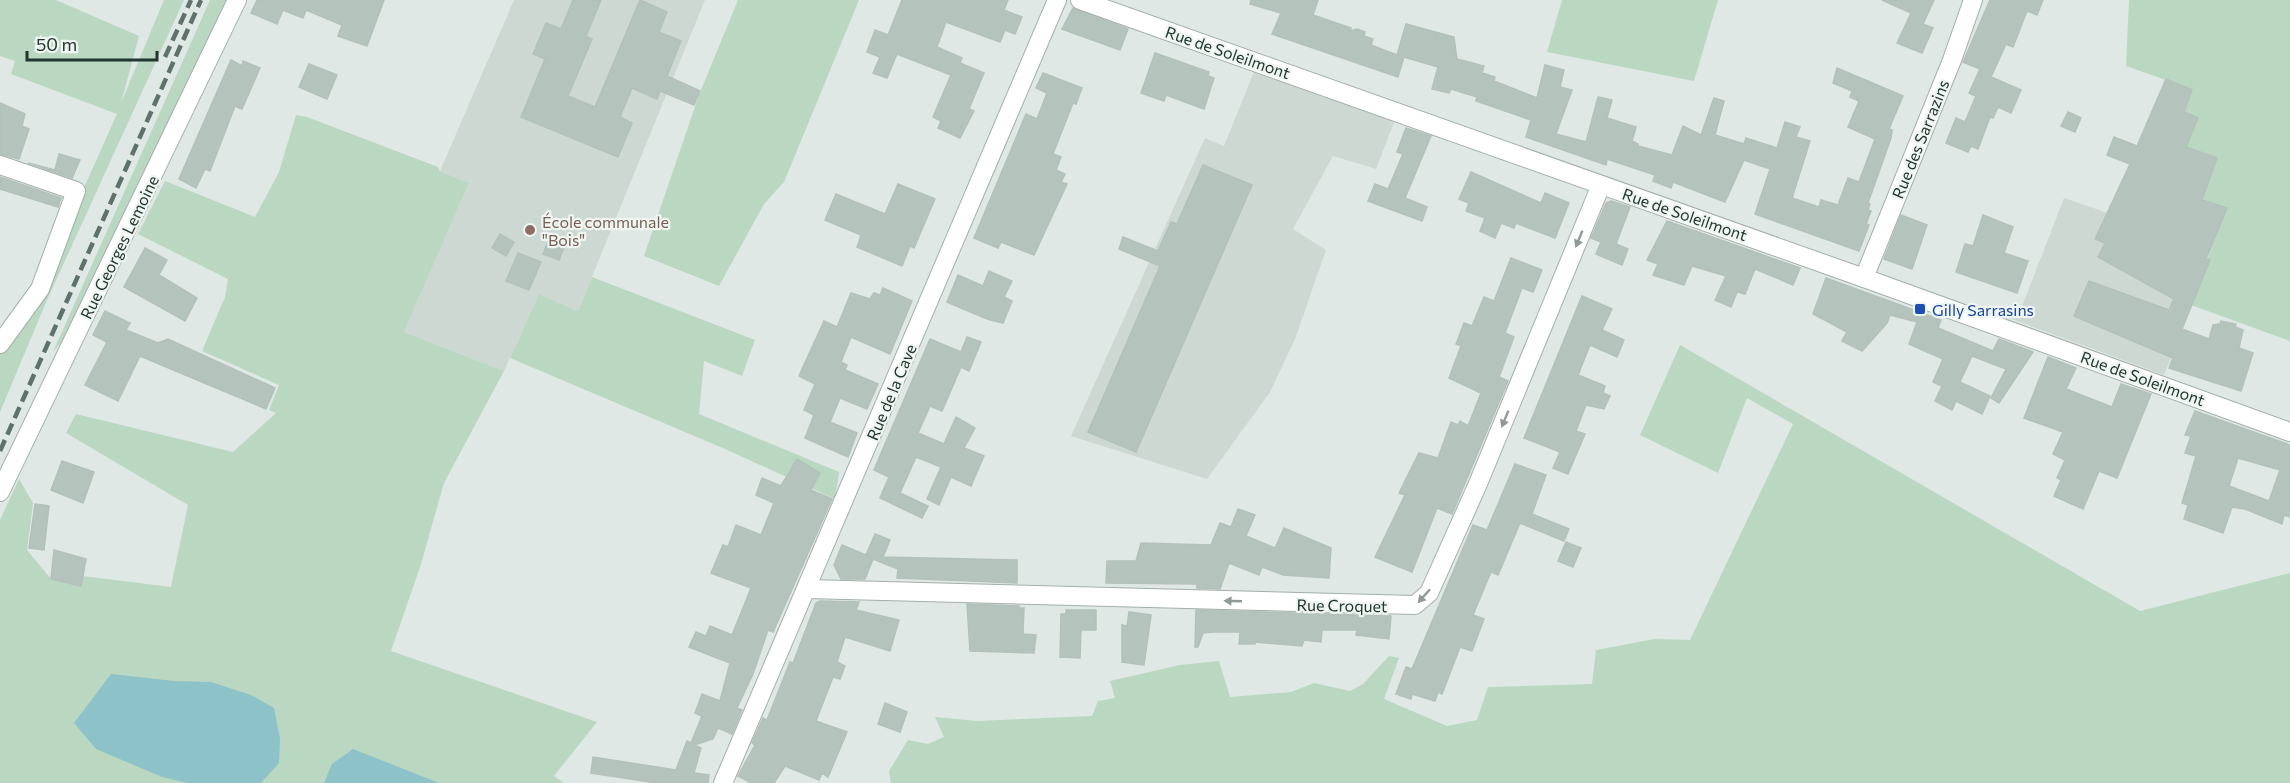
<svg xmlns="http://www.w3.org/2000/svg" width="2290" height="783" font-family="Commissioner,sans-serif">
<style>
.built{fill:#ced8d3}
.green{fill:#bad7c1}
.water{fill:#8dc2c8}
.building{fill:#b5c3bd;stroke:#b3c1ba;stroke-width:1.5;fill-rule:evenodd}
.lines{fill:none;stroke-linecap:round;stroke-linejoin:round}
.minor-casing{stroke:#a3afaa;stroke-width:20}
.tertiary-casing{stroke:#a3afaa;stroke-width:20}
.minor{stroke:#fff;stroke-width:18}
.tertiary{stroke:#fff;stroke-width:18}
.rail{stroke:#5c726b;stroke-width:4.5;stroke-dasharray:12 6;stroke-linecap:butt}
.oneway{fill:#909a98}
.education-dot{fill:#8d6e63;stroke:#eff6f2;stroke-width:2}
.transit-dot{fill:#1a4fb4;stroke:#eff6f2;stroke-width:2}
.labels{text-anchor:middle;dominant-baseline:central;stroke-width:4.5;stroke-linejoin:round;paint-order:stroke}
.street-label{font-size:16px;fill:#223630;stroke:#eff6f2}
.education-label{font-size:16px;fill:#785e54;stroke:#eff6f2;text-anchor:start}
.transit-label{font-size:16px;fill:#164399;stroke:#eff6f2;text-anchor:start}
</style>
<rect width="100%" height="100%" fill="#dfe8e4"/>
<!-- built -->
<g class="built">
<polygon points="514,0 705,0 578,311 539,294 504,371 404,332 469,183 440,171"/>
<polygon points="1258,62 1398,112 1376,169 1333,156 1293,229 1326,250 1295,339 1270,392 1207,479 1071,436 1205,138 1224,146"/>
<polygon points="2166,80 2198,118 2217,158 2227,208 2207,259 2210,260 2164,375 2009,318 2021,309 2064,198 2108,213"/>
</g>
<!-- green -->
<g class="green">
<polygon points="0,0 56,0 139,36 121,103 164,0 184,0 47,300 0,412 0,342 39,288 117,114 11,74 15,61 0,56"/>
<polygon points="210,0 236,0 88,310 53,352"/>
<polygon points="738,0 859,0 784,182 764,204 719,286 644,256 699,95"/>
<polygon points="1562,0 1718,0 1694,81 1547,52"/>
<polygon points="2129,0 2290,0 2290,341 2191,305 2226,208 2203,200 2217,158 2186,147 2198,119 2183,112 2166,80 2126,66"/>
<polygon points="296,115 307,117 438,167 440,171 469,183 404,332 504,371 444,483 421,564 391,651 597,722 554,776 564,783 0,783 0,520 19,479 33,503 27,550 51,579 80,586 82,576 171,587 188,505 66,433 76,414 233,452 276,413 269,410 279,385 202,351 225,297 228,279 138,234 165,181 255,217 279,172"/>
<polygon points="592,277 755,340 742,376 704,361 699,414 839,472 835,499 725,449 510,358 539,294 578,311"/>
<polygon points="1680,345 2140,611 2290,573 2290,783 891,783 889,771 908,740 928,744 944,737 935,717 977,721 1092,716 1098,701 1115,698 1110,681 1180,665 1219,661 1230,697 1291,692 1314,683 1350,691 1363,684 1389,656 1399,658 1384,699 1447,726 1477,720 1488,687 1592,684 1596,650 1655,639 1690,640 1793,424 1747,398 1718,473 1640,435"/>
</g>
<!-- water -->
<g class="water">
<polygon points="111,674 174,681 211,682 251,695 274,708 280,739 279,763 261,783 188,783 162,777 96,749 74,723"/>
<polygon points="353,749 439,783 324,783 332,764"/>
</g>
<!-- building -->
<g class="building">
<polygon points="257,0 384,0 367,46 338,36 342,25 306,10 303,18 283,10 277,24 251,13"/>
<polygon points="573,0 601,0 586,36 592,39 568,96 595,107 640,0 667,12 659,32 681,41 667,76 700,91 694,105 660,91 657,99 632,88 620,117 632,123 618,157 521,117 545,59 533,54 546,23 561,29"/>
<polygon points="902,0 1008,0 1004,10 1022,17 1015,34 1005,30 1000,42 946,22 937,47 962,58 960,63 984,73 969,109 974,111 960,138 938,128 941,121 933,117 951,75 897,54 887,78 873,73 880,57 867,52 875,30 888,35"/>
<polygon points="1251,0 1318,0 1313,15 1351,28 1350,31 1357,29 1365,32 1364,36 1373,39 1371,45 1397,55 1406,24 1454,37 1457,59 1484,66 1482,73 1495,77 1494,81 1537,98 1545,65 1564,70 1560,87 1572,90 1556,134 1586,142 1598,97 1612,100 1607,118 1636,127 1632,141 1638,144 1638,146 1672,155 1683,126 1701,135 1714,98 1724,101 1715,135 1744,144 1746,138 1777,148 1785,122 1800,127 1796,137 1810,141 1792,198 1819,207 1821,200 1838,205 1848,178 1859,182 1875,139 1848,127 1859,101 1850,97 1852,91 1833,83 1837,68 1903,96 1889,129 1892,130 1891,138 1868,203 1870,204 1868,210 1871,211 1866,224 1869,225 1859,251 1755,214 1770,169 1744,160 1725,202 1673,182 1671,188 1653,181 1655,175 1607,159 1606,165 1526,137 1531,120 1476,101 1477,97 1451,89 1449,93 1432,89 1438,67 1404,57 1398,77 1272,34 1281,13 1250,4"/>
<polygon points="1882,0 1934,0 1923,24 1933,28 1922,53 1897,43 1911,13"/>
<polygon points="1990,0 2043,0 2037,15 2027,11 2013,47 2006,44 1991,77 2021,90 2011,113 1998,107 1993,118 1990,117 1978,149 1971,146 1968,152 1946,143 1956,118 1965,122 1976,96 1969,93 1980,69 1963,62"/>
<polygon points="1073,8 1128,29 1120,50 1062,29"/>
<polygon points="1155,53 1209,72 1208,76 1214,78 1204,109 1166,95 1164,101 1141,93"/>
<polygon points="231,60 242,66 243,61 260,68 242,109 235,106 210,171 205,169 196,188 179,179"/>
<polygon points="309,64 337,75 327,99 299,87"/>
<polygon points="1043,73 1082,88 1076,104 1073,103 1053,154 1061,157 1056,170 1065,174 1061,182 1067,184 1034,255 1001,242 998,248 974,238 1026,114 1037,119 1047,93 1036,88"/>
<polygon points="2166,79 2192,90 2184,112 2198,118 2186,147 2217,158 2202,200 2227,208 2206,259 2210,260 2182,329 2209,339 2213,325 2220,324 2221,321 2236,324 2235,327 2243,330 2239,348 2253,353 2241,391 2169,368 2173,358 2074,316 2089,281 2169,310 2174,299 2098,257 2105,243 2095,239 2130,164 2107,155 2114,137 2137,146"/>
<polygon points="0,103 25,114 22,126 29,129 19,159 0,154"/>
<polygon points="2068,112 2081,118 2075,132 2061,126"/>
<polygon points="1406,128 1431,136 1405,198 1427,207 1422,221 1368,201 1375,184 1388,189 1403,154 1397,152"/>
<polygon points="59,154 80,160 72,178 28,163 55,170"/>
<polygon points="1203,165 1252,185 1136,452 1088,432 1160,266 1119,249 1123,237 1158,251 1171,222 1177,224"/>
<polygon points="1471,172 1541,203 1545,193 1569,203 1555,238 1516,223 1514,228 1501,223 1495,238 1480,231 1485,218 1466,211 1469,203 1459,199"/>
<polygon points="0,177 61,198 58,207 0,189"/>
<polygon points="898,184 935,199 914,248 910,246 902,266 857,247 861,235 825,220 836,194 885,214"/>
<polygon points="1611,201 1630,207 1616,244 1628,249 1622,265 1596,254 1601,242 1591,238 1606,203"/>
<polygon points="1901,215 1927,225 1912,269 1884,259"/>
<polygon points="1983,215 2013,227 2004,253 2028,261 2017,293 1956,272 1965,244 1973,246"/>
<polygon points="1667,221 1800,268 1793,285 1755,269 1745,294 1737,292 1731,307 1715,300 1726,276 1692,266 1684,285 1653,275 1658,264 1647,260"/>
<polygon points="500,234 514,242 506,256 492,248"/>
<polygon points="550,236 566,242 559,260 543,254"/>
<polygon points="145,248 167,260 159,275 197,298 185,321 124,287"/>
<polygon points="518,253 541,262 529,290 506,281"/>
<polygon points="1511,258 1542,270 1533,292 1522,288 1505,333 1514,337 1499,377 1508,381 1452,514 1437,508 1412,572 1375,557 1405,495 1399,493 1419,453 1438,458 1451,422 1458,425 1460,421 1468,426 1481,393 1449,378 1461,346 1456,344 1464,323 1472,326 1484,297 1494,301"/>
<polygon points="989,271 1012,281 1004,297 1012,301 1003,323 987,319 947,302 958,275 983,286"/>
<polygon points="1826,278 1941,320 1938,328 1993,351 1999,339 2033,352 1999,403 1991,398 2006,369 1972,356 1960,382 1990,396 1982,414 1956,401 1952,410 1935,401 1942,386 1933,382 1943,359 1909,344 1917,322 1890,315 1887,323 1862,351 1842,341 1847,332 1813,314"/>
<polygon points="883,288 912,301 890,354 851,337 841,362 847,365 845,370 878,384 867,409 840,398 830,422 857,433 848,457 805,438 814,415 804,410 815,384 799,376 824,321 837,327 851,293 870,299 874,293 880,295"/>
<polygon points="1582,296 1612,309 1602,330 1624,340 1617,357 1590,345 1578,375 1605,386 1603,393 1610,396 1604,409 1586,405 1576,431 1585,434 1568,474 1553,468 1560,452 1524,438"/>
<polygon points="105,311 130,323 126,330 158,343 168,339 275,388 266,409 140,356 118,401 85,385 107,342 93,335"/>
<polygon points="967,337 981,342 969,371 961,367 942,411 930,406 918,433 944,444 956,417 975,428 964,448 984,456 971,486 951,477 939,505 927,499 941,467 916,457 900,493 928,506 922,518 880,498 889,477 874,470 930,339 961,352"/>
<polygon points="2048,357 2076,368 2066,389 2112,407 2121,384 2151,394 2117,478 2099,471 2083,509 2054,496 2061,480 2057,478 2065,460 2053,454 2063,432 2024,418"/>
<path d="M2195 411 2290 445V517L2284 515 2282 524 2245 509 2232 507 2223 533 2184 519 2188 505 2182 503 2196 456 2185 453 2191 436 2185 435ZM2238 458 2280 470 2269 501 2229 486Z"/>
<polygon points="797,459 820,473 811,490 832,499 773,632 768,630 753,674 737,708 742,710 732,734 718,728 713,739 694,745 701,748 694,773 709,775 708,783 657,783 591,773 593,757 676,770 687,741 691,743 702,716 695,713 702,694 720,701 730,663 689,647 696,632 706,636 710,626 732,635 751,588 711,573 723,545 728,547 736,525 761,535 774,503 756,495 762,478 781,486"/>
<polygon points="62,461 94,472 83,503 51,490"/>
<polygon points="1515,464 1546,475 1532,514 1569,529 1564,541 1520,523 1498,575 1491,572 1473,615 1484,619 1472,651 1460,647 1442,694 1438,692 1435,701 1412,694 1411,699 1396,694 1406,667 1412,669 1473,525 1487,530"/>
<polygon points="35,504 49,506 44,550 29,548"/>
<polygon points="1238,509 1255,515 1246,536 1275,548 1284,528 1331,548 1329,578 1283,575 1262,567 1259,575 1229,563 1220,589 1197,588 1197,584 1106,583 1107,561 1136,561 1141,543 1211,545 1220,523 1231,527"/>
<polygon points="875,534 890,540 883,557 1017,560 1017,583 897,578 898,569 873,559 865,579 841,579 834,565 842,545 866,555"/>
<polygon points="1566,542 1581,548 1573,567 1558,561"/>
<polygon points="54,550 86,559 81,586 51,579"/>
<polygon points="820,601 859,602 856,610 899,620 890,651 845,637 837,662 845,666 840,679 833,677 816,721 847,732 828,777 822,773 819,780 785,766 774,783 751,783 738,776 755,745 752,743 763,718 767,720 790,662 793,663 816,603"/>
<polygon points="967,604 1019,606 1019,608 1024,608 1023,634 1036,635 1034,653 970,651"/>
<polygon points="1066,610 1096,610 1096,630 1081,630 1080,658 1060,657 1061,614 1066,614"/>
<polygon points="1196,610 1390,616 1391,616 1389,639 1356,635 1357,630 1322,630 1321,642 1304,640 1302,646 1255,642 1255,644 1239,644 1240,632 1213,632 1203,633 1198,647 1195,647"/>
<polygon points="1129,612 1151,615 1144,665 1122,662 1122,625 1127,626"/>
<polygon points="885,703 907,712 900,732 878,724"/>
</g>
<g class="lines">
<defs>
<g id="minor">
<polyline points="0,165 76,191 40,289 0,344"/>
<polyline points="1864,278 1952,60 1973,0"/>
<polyline points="0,492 237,0"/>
<polyline points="807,589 1415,605 1429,593 1477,486 1601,185"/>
<polyline points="723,783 1057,0"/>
</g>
<polyline id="tertiary" points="1080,0 1864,278 2290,432"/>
</defs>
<!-- minor casing -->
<use href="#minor" class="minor-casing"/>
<!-- tertiary casing -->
<use href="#tertiary" class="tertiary-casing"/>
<!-- minor -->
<use href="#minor" class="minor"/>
<!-- tertiary -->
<use href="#tertiary" class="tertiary"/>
<!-- rail -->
<g class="rail">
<polyline points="165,57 191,0"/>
<polyline points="0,451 201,0"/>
</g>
</g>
<!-- one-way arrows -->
<defs><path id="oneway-solid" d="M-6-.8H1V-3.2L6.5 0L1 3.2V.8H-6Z" transform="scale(1.5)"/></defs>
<g class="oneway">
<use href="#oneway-solid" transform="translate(1579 239) rotate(112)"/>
<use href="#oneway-solid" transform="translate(1505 419) rotate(112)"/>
<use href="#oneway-solid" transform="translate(1424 596) rotate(132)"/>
<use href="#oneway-solid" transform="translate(1233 601) rotate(-178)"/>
</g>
<!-- markers -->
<circle class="education-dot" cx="530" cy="230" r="6"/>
<rect class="transit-dot" x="1914" y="303" width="12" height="12" rx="3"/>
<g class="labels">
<!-- street labels -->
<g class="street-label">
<text transform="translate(1228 52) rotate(19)">Rue de Soleilmont</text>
<text transform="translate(1920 139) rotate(-68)">Rue des Sarrazins</text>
<text transform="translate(1685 214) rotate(19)">Rue de Soleilmont</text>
<text transform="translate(119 247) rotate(-64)">Rue Georges Lemoine</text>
<text transform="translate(2143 378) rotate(20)">Rue de Soleilmont</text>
<text transform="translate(891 392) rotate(-67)">Rue de la Cave</text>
<text transform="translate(1342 605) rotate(1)">Rue Croquet</text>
</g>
<!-- education labels -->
<g class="education-label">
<text x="542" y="221">École communale<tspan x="542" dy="18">"Bois"</tspan></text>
</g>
<!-- transit labels -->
<g class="transit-label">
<text x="1932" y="309">Gilly Sarrasins</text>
</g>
</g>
<!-- scale -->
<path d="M27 51v9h130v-9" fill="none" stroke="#223630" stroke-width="3"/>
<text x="36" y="51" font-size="18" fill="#223630" stroke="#eff6f2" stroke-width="4.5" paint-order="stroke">50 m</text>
</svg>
